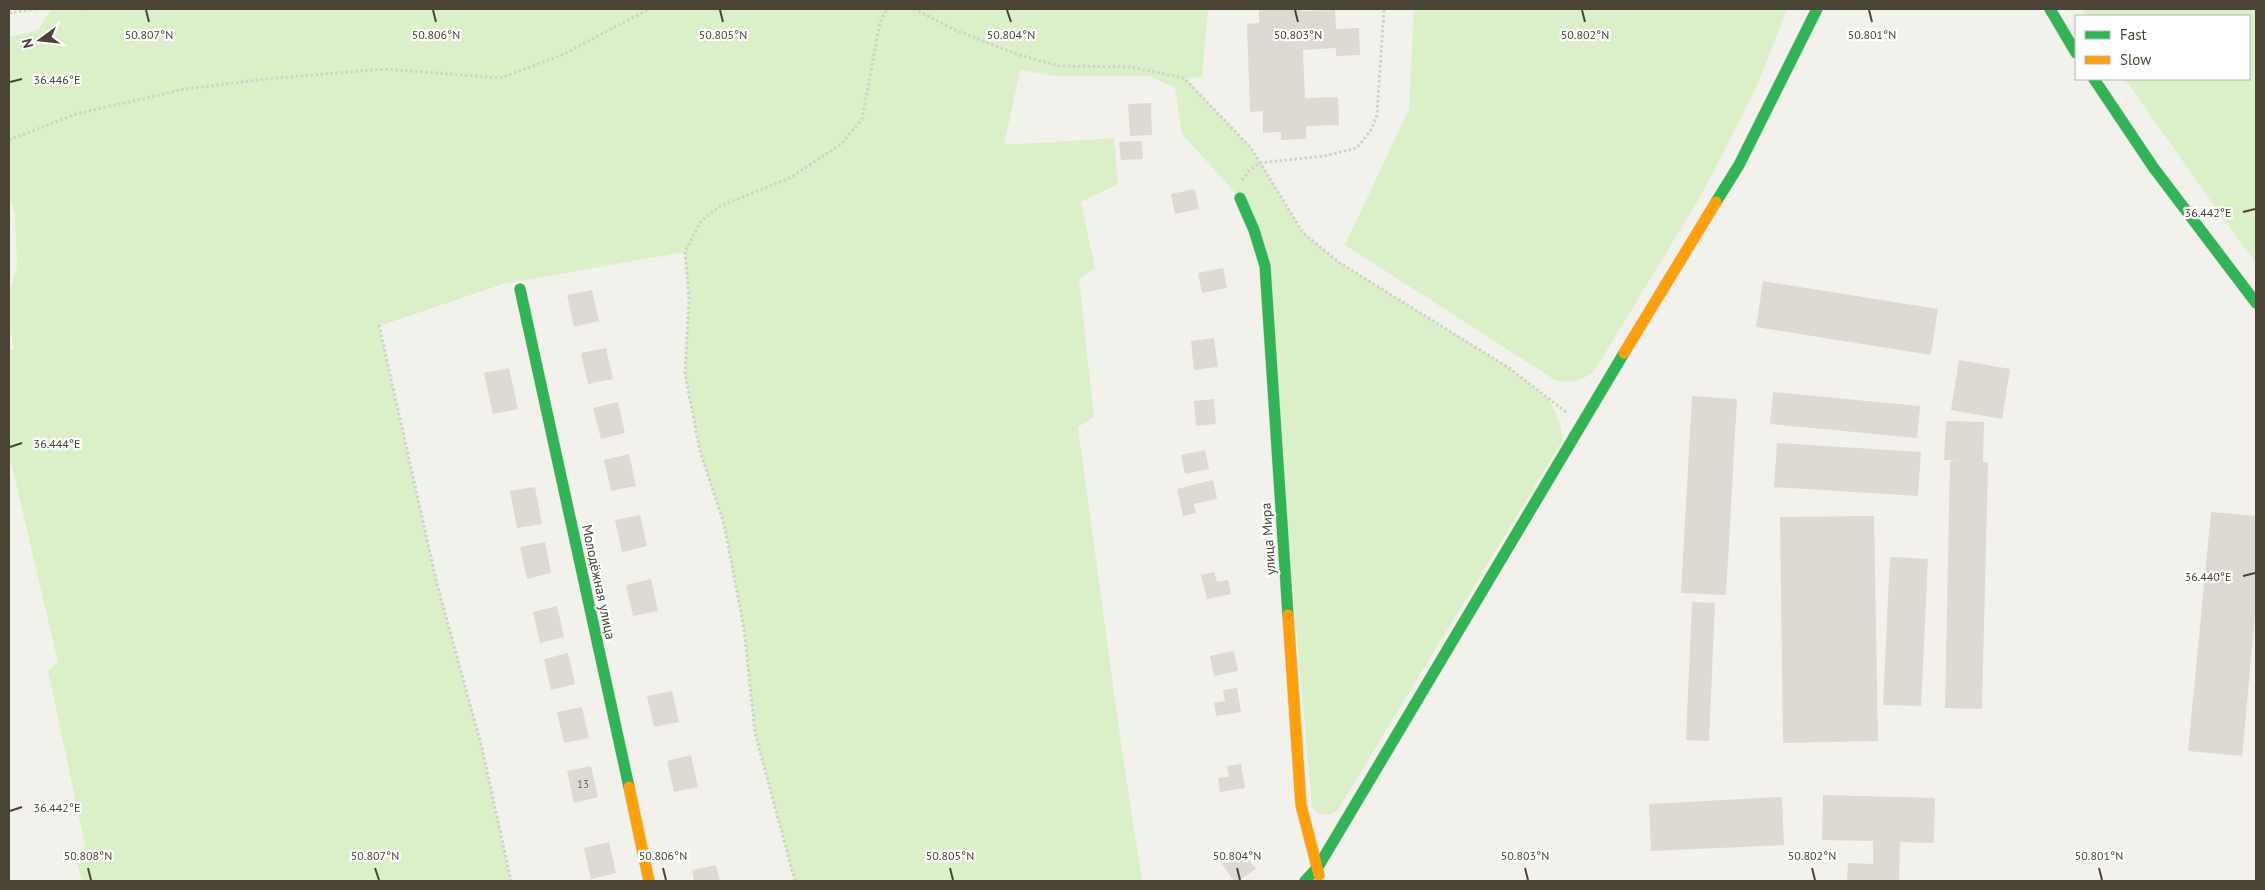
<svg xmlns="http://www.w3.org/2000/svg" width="2265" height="890" font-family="'PT Sans',sans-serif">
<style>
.green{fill:#dbefc8}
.building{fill:#dcdad3}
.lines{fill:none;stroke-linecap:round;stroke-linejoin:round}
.fast-casing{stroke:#d2cfc1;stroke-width:12}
.slow-casing{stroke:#d2cfc1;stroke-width:12}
.path{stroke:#d2d1ca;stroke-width:3;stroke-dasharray:2.5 2.5;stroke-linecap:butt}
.fast{stroke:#30b455;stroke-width:11}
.slow{stroke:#ff9f0a;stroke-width:11}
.ticks{fill:none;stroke:#494435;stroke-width:2}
.labels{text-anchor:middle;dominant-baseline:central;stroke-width:4.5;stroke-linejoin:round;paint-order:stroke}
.number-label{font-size:11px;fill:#6e6a5d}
.street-label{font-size:14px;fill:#494435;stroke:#fff}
.ticks-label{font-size:12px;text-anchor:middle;fill:#494435;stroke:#fff;stroke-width:4.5;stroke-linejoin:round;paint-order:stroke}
</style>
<rect width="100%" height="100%" fill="#f2f1eb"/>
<!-- green -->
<g class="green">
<path d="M51 9H1208L1202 77 1185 78 1251 148 1303 233 1340 263 1509 368 1550 401 1560 424 1563 440 1337 811C1326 817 1321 816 1312 808L1265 266 1240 198 1182 134 1175 88 1149 76H1055L1020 70 1004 145 1114 138 1118 184 1081 202 1095 268 1079 279 1094 417 1078 427 1121 744 1142 881H795L755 733 744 629 724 524 700 451 685 374 689 299 685 252 503 284 379 326 437 584 482 748 511 881H82L77 863 88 859 48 671 58 662 9 453V351L14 349 9 321V294L17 266 15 214 9 196V37L39 29Z"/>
<path d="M1414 9H1787L1757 86 1703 192 1595 370C1582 381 1572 384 1555 380L1345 245 1409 109Z"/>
<polygon points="2082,9 2256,9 2256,262 2239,241 2125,79 2249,79 2249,16 2086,16"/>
</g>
<!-- building -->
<g class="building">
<polygon points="1259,9 1302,9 1302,11 1335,10 1336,29 1359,28 1360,55 1336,56 1336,48 1303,50 1305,98 1338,97 1339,125 1306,126 1306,139 1281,140 1281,132 1263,133 1263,111 1250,112 1247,24 1259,23"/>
<polygon points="1151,103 1152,135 1130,136 1128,104"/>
<polygon points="1142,141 1143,159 1121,160 1119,142"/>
<polygon points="1195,189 1199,209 1175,214 1171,194"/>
<polygon points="1223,268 1227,288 1202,293 1198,273"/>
<polygon points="1763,281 1938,309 1931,355 1756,327"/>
<polygon points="592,290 599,321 574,327 567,295"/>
<polygon points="1214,338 1218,367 1194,370 1191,341"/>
<polygon points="606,348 613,379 588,384 581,353"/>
<polygon points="1959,360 2010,369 2002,419 1951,410"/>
<polygon points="509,368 518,409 493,414 484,373"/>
<polygon points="1773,392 1920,406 1917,438 1770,424"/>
<polygon points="1692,396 1737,399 1726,595 1681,593"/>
<polygon points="1214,399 1216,424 1196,426 1194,401"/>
<polygon points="618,402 625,433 601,439 593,408"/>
<polygon points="1946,421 1984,422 1983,462 1988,462 1982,709 1945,708 1950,461 1960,460 1944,460"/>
<polygon points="1777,443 1921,452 1918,496 1774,487"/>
<polygon points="1205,450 1209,469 1185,474 1181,455"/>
<polygon points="629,454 636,486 611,491 604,460"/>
<polygon points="1213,480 1217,499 1194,504 1196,513 1183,516 1177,489"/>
<polygon points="535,487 542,524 517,528 510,491"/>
<polygon points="2211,512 2256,516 2256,605 2242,756 2188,751"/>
<polygon points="640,515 647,546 622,552 615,520"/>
<polygon points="1874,516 1878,741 1783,743 1780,517"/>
<polygon points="545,542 551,573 527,579 520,547"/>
<polygon points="1890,557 1928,559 1921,706 1883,705"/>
<polygon points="1214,572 1217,582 1228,580 1231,594 1207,599 1201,575"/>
<polygon points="651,579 658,611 633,616 626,585"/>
<polygon points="1692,602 1715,603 1709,741 1686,740"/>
<polygon points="557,606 564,637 540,643 533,612"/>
<polygon points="1234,651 1238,671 1214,676 1210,656"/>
<polygon points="568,653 575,684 551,690 544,659"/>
<polygon points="1237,688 1241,712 1216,716 1214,703 1225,701 1223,690"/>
<polygon points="672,691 679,722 654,727 647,696"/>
<polygon points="582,707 589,738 564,743 557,712"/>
<polygon points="691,755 698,787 674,792 667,761"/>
<polygon points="1241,764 1245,788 1220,792 1218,778 1229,777 1227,766"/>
<polygon points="591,766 598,797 574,803 567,771"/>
<polygon points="1823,795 1935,798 1934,843 1900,842 1899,881 1847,881 1848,863 1873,864 1873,841 1822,840"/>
<polygon points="1782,797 1784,845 1651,851 1649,804"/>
<polygon points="609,842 616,873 591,879 584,848"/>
<polygon points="1242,850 1256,869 1238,881 1234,881 1222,864"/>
<polygon points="716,865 720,881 694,881 692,870"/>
</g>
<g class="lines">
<defs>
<g id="fast">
<polyline points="2050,9 2076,53"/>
<polyline points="2094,79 2153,167 2256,303"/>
<polyline points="1240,198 1254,230 1265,266 1288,615"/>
<polyline points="1716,202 1739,165 1817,9"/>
<polyline points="520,289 629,787"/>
<polyline points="1305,881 1318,867 1624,353"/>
</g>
<g id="slow">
<polyline points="1624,353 1716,202"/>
<polyline points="1288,615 1301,805 1319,875"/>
<polyline points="629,787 649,881"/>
</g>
</defs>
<!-- fast casing -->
<use href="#fast" class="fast-casing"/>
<!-- slow casing -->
<use href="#slow" class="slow-casing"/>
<!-- path -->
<g class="path">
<polyline points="84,9 88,9"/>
<polyline points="914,9 955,30 1019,55 1060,66 1130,67 1184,78 1251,148 1303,233 1340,263 1509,368 1566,412"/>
<polyline points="9,13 37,9"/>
<polyline points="9,140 76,114 185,89 266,79 385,69 500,78 562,55 649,9"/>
<polyline points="1242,180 1250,170 1259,163 1324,156 1357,148 1371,130 1377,115 1384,9"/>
<polyline points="379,325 437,584 482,748 511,881"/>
<polyline points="795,881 755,733 744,629 724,524 700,451 685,374 689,299 685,251 701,221 720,206 790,178 841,144 862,119 880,22 887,9"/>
</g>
<!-- fast -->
<use href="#fast" class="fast"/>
<!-- slow -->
<use href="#slow" class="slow"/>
</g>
<!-- ticks -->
<path class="ticks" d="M146 10 149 22M433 10 436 22M720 10 723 22M1007 10 1011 22M1295 10 1298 22M1582 10 1585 22M1869 10 1872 22M10 82 22 79M2243 212 2255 209M10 447 22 443M2243 576 2255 573M10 811 22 807M88 868 91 880M375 868 379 880M663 868 666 880M950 868 953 880M1237 868 1240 880M1525 868 1528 880M1812 868 1815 880M2099 868 2102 880"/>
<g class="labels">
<!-- number labels -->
<g class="number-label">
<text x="583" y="784">13</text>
</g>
<!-- street labels -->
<g class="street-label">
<text transform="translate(1268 539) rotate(-94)">улица Мира</text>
<text transform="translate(599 582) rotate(78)">Молодёжная улица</text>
</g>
</g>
<g class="ticks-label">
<text x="149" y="39">50.807°N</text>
<text x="436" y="39">50.806°N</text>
<text x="723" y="39">50.805°N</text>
<text x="1011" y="39">50.804°N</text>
<text x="1298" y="39">50.803°N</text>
<text x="1585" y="39">50.802°N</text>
<text x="1872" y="39">50.801°N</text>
<text x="57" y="84">36.446°E</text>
<text x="2208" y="217">36.442°E</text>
<text x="57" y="448">36.444°E</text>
<text x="2208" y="581">36.440°E</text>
<text x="57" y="812">36.442°E</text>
<text x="88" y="860">50.808°N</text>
<text x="375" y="860">50.807°N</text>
<text x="663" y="860">50.806°N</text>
<text x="950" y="860">50.805°N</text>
<text x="1237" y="860">50.804°N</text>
<text x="1525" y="860">50.803°N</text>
<text x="1812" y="860">50.802°N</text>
<text x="2099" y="860">50.801°N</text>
</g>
<!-- border -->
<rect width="2265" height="890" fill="none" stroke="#494435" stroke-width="20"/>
<!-- legend -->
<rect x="2075" y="15" width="175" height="65" fill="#ffffff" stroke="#b6b4ae"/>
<rect x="2085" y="31" width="25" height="8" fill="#30b455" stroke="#b6b4ae"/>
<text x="2120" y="40" font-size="15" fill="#494435">Fast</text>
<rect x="2085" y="56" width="25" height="8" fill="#ff9f0a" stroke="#b6b4ae"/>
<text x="2120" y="65" font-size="15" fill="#494435">Slow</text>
<!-- north arrow -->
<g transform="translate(40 40) rotate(255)" stroke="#ffffff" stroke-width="4" paint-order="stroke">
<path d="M0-4L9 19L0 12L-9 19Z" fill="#494435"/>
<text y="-8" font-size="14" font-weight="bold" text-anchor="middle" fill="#494435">N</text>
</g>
</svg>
